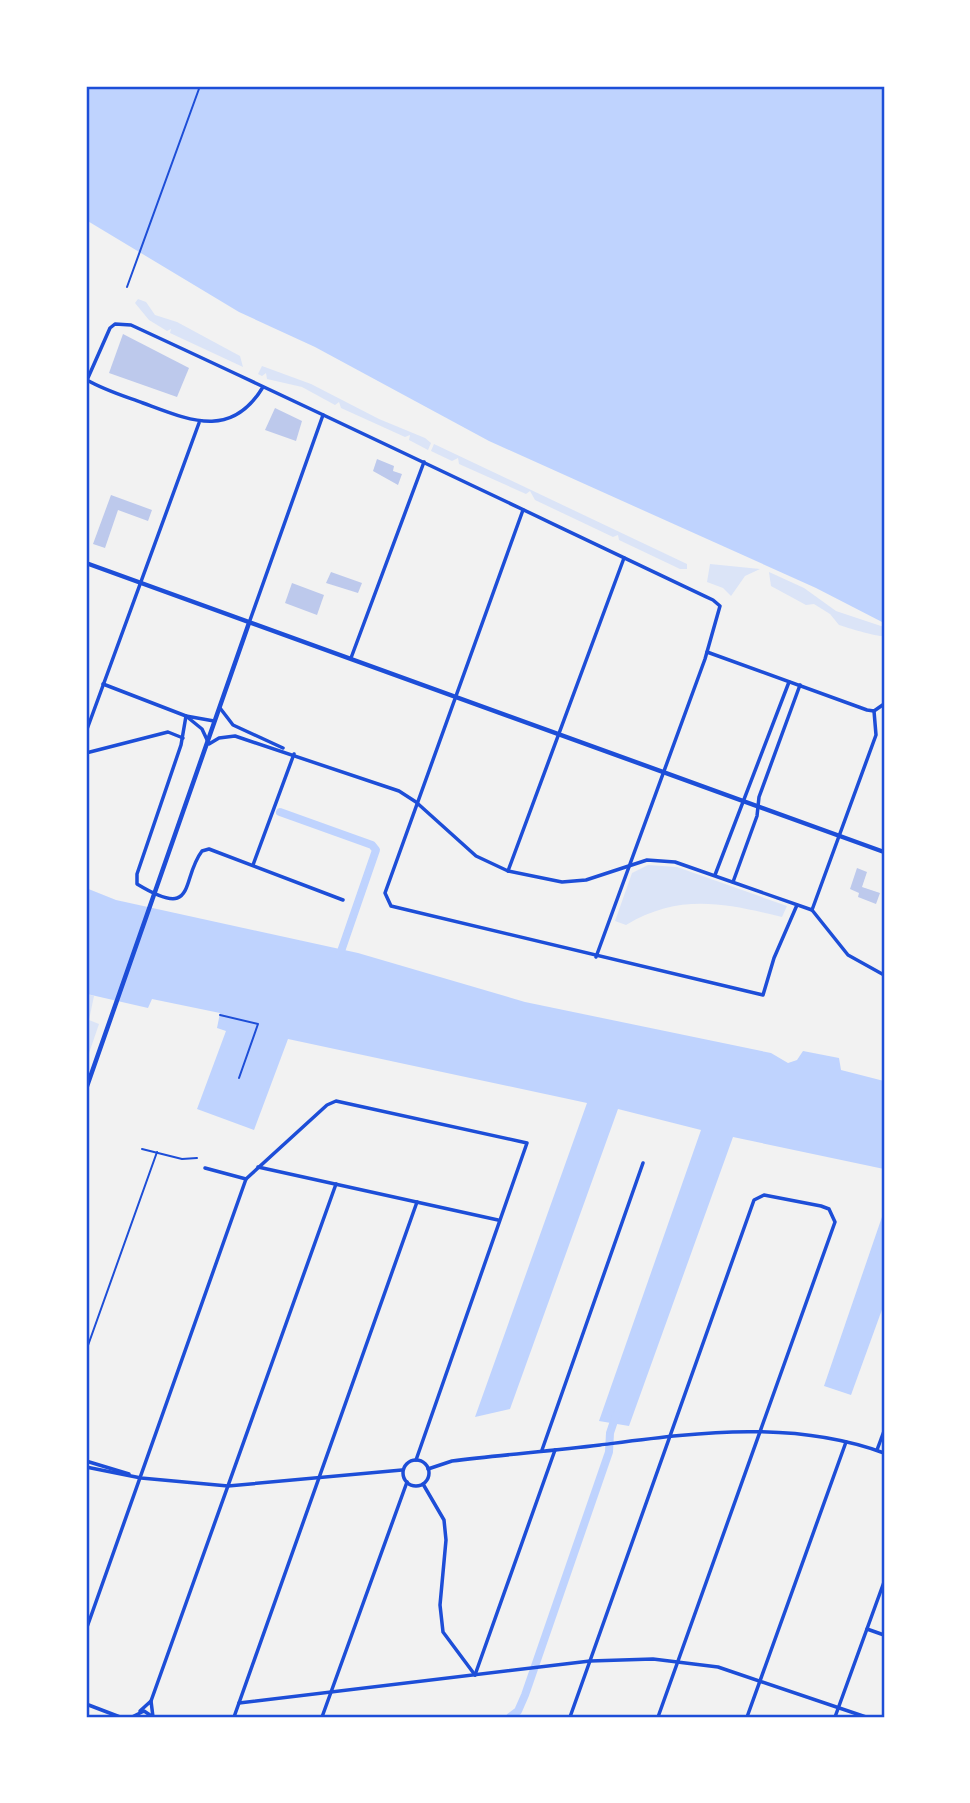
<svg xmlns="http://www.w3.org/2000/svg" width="970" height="1803" font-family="Roboto,sans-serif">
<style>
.green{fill:#dbe4f7}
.water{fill:#bfd3fe}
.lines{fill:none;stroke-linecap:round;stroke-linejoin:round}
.canal{stroke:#bfd3fe;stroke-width:8}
.building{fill:#bdc9ec}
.path{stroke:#1d4ed8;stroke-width:2}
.service{stroke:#1d4ed8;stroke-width:2}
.minor{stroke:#1d4ed8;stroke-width:3.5}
.tertiary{stroke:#1d4ed8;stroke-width:3.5}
.secondary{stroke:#1d4ed8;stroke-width:4.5}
.neatline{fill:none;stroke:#1d4ed8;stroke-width:2.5}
</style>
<rect width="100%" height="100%" fill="#f2f2f2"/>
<!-- green -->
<g class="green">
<polygon points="138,299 146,302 155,315 177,322 240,356 243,367 170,333 171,329 167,331 149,320 135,303"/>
<polygon points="262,366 311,384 379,419 425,438 431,443 428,450 409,440 410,435 405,437 341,408 339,402 335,405 302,387 267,379 266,373 262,376 258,374"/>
<polygon points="434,444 687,564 687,569 680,569 619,540 618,535 613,537 535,500 530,491 526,494 459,464 458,458 452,461 431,451"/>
<polygon points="710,564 760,569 745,576 731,596 723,588 707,582"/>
<path d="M769 572 804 588 836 611 884 627V636C877 637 848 628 839 625L830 614 814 604 806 605 771 586Z"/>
<path d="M648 865 677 867 787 906 782 917C725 903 679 893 626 925L615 921 632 873Z"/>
<polygon points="86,985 87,994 94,996 89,1020 99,1024 86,1062"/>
</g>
<!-- water -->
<g class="water">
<polygon points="86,86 884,86 884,623 816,588 489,441 315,347 239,312 86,220"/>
<polygon points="86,888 116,900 358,953 525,1002 771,1053 788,1063 797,1060 803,1051 839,1058 841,1070 884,1081 884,1169 733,1137 629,1426 599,1421 701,1130 618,1109 510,1409 475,1417 587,1103 288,1039 254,1130 197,1109 226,1031 217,1028 220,1013 152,999 148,1008 87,994"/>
<polygon points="884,1211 884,1304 851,1395 824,1386"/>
</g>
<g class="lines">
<!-- canal -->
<g class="canal">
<polyline points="280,812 372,845 376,850 338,960"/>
<polyline points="510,1717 518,1711 525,1695 609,1452 610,1433 616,1415"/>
</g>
</g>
<!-- building -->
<g class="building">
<polygon points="123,334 189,368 177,397 109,373"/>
<polygon points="275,408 302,421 296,441 265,430"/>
<polygon points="377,459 394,466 393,471 402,474 398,485 373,471"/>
<polygon points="111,495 152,510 148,521 118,510 105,548 93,544"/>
<polygon points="331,572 362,583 358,593 326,583"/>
<polygon points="292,583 324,595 317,615 285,603"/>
<polygon points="857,868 867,872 862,887 880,893 876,904 858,897 859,893 850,889"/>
</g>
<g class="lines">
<!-- path -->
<g class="path">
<polyline points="127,287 200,86"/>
<polyline points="220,1015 258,1024 239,1078"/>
</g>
<!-- service -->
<g class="service">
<polyline points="142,1149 182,1159 197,1158"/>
<polyline points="86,1351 157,1152"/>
</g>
<!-- minor -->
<g class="minor">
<path d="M263 387C231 440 189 420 143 403 124 396 104 390 87 380L110 328 115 324 131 325C326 415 519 508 713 600L720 606 705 659 596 957"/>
<polyline points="523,510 385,893 391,906 763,995 774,958 797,905"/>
<polyline points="249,623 323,415"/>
<polyline points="707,652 867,710 874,711 884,704"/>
<polyline points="351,658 424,462"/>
<polyline points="103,684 186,716 214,721"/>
<polyline points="220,708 233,725 283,748"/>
<polyline points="186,716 202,729 209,744 219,738 235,736 399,791 416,802 476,856 508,871 562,882 586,880 647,860 675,862 812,910 848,955 884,975"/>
<path d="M186 716 181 745 137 874V884C198 921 180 880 202 851L209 849 343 900"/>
<polyline points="86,732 199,423"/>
<polyline points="86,753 168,732 183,738"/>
<polyline points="253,865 294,754"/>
<polyline points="508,871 624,558"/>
<polyline points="715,875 789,682"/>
<polyline points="733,882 757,816 759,797 800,685"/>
<polyline points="812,910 876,735 874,711"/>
<polyline points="258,1167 498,1220"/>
<polyline points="205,1168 246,1179"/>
<polyline points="542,1450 643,1163"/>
<polyline points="877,1450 884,1431"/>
<circle cx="416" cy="1473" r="13"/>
<polyline points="86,1461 129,1474"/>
<polyline points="86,1467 141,1478 228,1486 402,1470"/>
<path d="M428 1469 452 1461C501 1455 551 1451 600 1445 695 1433 791 1419 884 1453"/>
<polyline points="423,1484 444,1520 446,1540 440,1605 443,1632 475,1675"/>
<polyline points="867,1629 884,1635"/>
<polyline points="86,1630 246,1179 327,1105 336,1101 527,1143 416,1460"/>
<polyline points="475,1675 555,1450"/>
<polyline points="151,1701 336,1184"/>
<polyline points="239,1703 590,1661 653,1659 718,1667 866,1717"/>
<polyline points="140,1711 151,1701 153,1717"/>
<polyline points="234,1717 417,1202"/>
<polyline points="322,1717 407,1482"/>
<polyline points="570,1717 754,1200 764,1195 821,1206 829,1209 835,1222 658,1717"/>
<polyline points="747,1717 846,1442"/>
<polyline points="835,1717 884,1582"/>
</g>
<!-- tertiary -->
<g class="tertiary">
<polyline points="86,1704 120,1717"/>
<polyline points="132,1717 144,1711 153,1717"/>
</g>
<!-- secondary -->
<g class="secondary">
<polyline points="86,376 86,393"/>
<polyline points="86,563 884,852"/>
<polyline points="86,1089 249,623"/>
</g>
</g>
<!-- border -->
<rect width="970" height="1803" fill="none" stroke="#ffffff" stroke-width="175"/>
<rect x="88" y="88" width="795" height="1628" class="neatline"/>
</svg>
